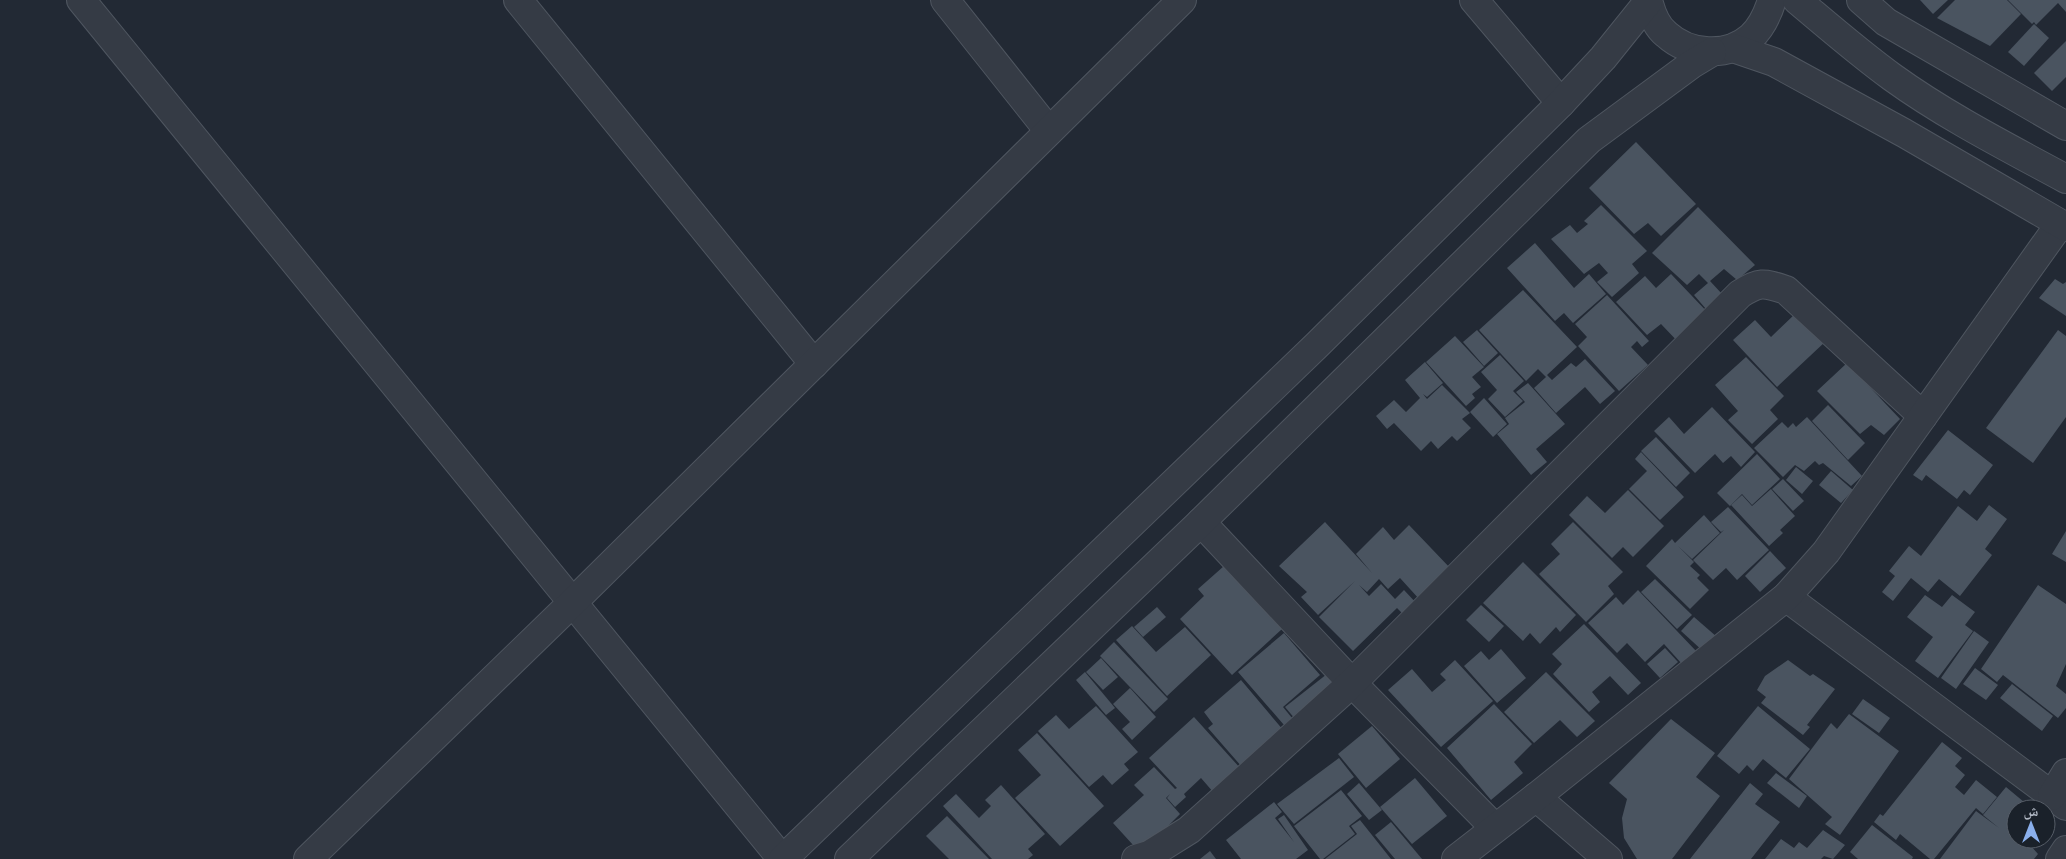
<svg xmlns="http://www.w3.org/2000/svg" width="2066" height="859" font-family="Ubuntu,'Noto Naskh Arabic',sans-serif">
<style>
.building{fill:#4a5460}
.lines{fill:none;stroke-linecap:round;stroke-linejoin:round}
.minor-casing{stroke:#4f5660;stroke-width:30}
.tertiary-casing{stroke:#4f5660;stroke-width:30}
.minor{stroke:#353b45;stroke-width:28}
.tertiary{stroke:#353b45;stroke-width:28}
</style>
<rect width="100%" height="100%" fill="#222934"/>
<!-- building -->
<g class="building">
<polygon points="1920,0 1948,0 1933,14"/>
<polygon points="1955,0 2007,0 2021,14 1990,46 1937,18"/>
<polygon points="2008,0 2066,0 2066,12 2058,3 2036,25 2034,22 2032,24"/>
<polygon points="2034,24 2049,38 2024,66 2008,52"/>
<polygon points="2066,41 2066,77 2052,91 2034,73"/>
<polygon points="1636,142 1696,204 1661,236 1648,223 1634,234 1589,188"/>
<polygon points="1601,205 1647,251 1632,264 1639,273 1612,297 1597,282 1608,273 1599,263 1584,274 1551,239 1570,225 1577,233 1588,224 1584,221"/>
<polygon points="1698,207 1755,265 1737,280 1724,269 1710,281 1722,294 1706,309 1694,295 1708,283 1699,274 1687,285 1652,253"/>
<polygon points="1535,243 1574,288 1589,274 1606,294 1573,323 1564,313 1555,321 1507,268"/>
<polygon points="1671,274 1712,317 1682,346 1661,324 1647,335 1616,302 1645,276 1656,288"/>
<polygon points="2055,279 2063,284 2066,282 2066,316 2039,298"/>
<polygon points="1523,290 1577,347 1547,375 1552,380 1571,363 1576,367 1585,359 1615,391 1600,404 1585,387 1556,413 1534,388 1546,377 1538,369 1526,381 1479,330"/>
<polygon points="1607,295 1649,341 1642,347 1637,341 1631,347 1648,365 1619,391 1578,346 1587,337 1575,324"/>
<polygon points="1796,313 1826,341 1777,387 1733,340 1755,320 1771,337"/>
<polygon points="1477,330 1498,353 1484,366 1463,342"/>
<polygon points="2058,330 2066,336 2066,417 2033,463 1986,428"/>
<polygon points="1455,336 1484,367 1472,377 1481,387 1472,394 1475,398 1466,406 1426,362"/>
<polygon points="1500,355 1524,381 1513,391 1523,401 1505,417 1488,399 1497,390 1481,372"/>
<polygon points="1746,357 1784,396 1770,410 1778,419 1752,444 1728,420 1738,411 1715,385"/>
<polygon points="1425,362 1443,383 1427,397 1423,394 1427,399 1442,385 1470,413 1462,419 1471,428 1457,441 1452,436 1438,449 1431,441 1421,451 1394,423 1387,429 1376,416 1394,400 1406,412 1420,398 1405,380"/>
<polygon points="1847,363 1900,419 1884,435 1871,425 1860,434 1817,391"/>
<polygon points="1528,383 1565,424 1536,449 1547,462 1531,475 1497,434 1509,424 1505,418 1525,402 1516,392"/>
<polygon points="1484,398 1507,424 1493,437 1470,412"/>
<polygon points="1828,405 1865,443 1848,460 1812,421"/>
<polygon points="1712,407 1755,452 1741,467 1731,456 1723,463 1715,454 1695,473 1654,431 1669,417 1684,434"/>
<polygon points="1807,417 1862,476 1851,486 1823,463 1819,465 1815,461 1804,471 1795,465 1783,477 1754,448 1782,422 1788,428 1793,423 1796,427"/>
<polygon points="1948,430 1993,465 1970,495 1964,490 1957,499 1926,475 1922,481 1913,475"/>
<polygon points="1656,437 1690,473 1676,487 1641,451"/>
<polygon points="1641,452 1684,497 1660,520 1629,489 1647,471 1635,459"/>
<polygon points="1757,454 1780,479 1752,505 1742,494 1730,506 1717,493"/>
<polygon points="1796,467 1813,481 1802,494 1786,480"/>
<polygon points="1831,471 1853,490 1841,503 1819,485"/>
<polygon points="1783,479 1804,501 1793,511 1772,489"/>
<polygon points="1771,489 1795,516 1780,530 1783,533 1769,546 1731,505 1742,495 1752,506"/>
<polygon points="1628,490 1664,526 1633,557 1623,547 1612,558 1569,515 1587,496 1605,513"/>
<polygon points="1989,505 2007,519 1985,549 1992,555 1960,596 1939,579 1928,592 1911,578 1893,601 1882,592 1895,576 1889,571 1909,546 1921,556 1958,506 1977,521"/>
<polygon points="1728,507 1769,550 1737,580 1726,568 1713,580 1693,560 1724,530 1721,532 1711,522"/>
<polygon points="1704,515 1720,533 1692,559 1678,546 1694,562 1690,566 1700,575 1697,578 1709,590 1690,609 1646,566 1672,539 1675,543"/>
<polygon points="1325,522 1372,573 1356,554 1383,527 1394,540 1409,525 1452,570 1420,600 1400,578 1388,589 1379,579 1367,592 1359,585 1369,596 1381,584 1395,599 1404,590 1418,605 1406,617 1397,608 1353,651 1319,617 1355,581 1318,615 1301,597 1307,592 1279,566"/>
<polygon points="1573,522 1623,572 1608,586 1614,594 1586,622 1539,574 1560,554 1551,544"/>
<polygon points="2066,531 2066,562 2052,554"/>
<polygon points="1770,551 1786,568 1760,592 1745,576"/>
<polygon points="1523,562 1576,615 1560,632 1556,627 1540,644 1530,633 1523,641 1483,603"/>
<polygon points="1224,566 1282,629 1232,675 1180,619 1204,596 1198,589"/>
<polygon points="1655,579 1692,615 1677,629 1641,592"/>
<polygon points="2038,585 2066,604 2066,664 2056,686 2066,694 2066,708 2058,718 2003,675 1997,682 1981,669"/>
<polygon points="1638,590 1696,651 1682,664 1664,644 1645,662 1627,643 1617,653 1588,623 1616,597 1623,605"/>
<polygon points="1925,595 1942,607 1952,595 1975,612 1965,625 1973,631 1938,678 1915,661 1933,637 1907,617"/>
<polygon points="1481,605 1504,626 1489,642 1466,620"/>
<polygon points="1157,607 1166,617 1143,637 1134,627"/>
<polygon points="1694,617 1717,637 1704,652 1681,631"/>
<polygon points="1584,624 1641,683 1628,695 1610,676 1592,692 1600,702 1589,712 1553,674 1562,664 1552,654"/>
<polygon points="1132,626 1156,652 1185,627 1211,655 1167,696 1116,640"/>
<polygon points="1974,631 1989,642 1956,689 1941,678"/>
<polygon points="1284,633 1320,675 1283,707 1292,718 1284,725 1238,672"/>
<polygon points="1114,642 1168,699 1154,712 1100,656"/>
<polygon points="1665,648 1678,662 1660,678 1647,664"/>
<polygon points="1501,649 1526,678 1497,703 1464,666 1481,651 1489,660"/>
<polygon points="1101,658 1118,677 1103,690 1086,672"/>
<polygon points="1455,660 1493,701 1441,747 1388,690 1412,669 1432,692 1446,680 1440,674"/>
<polygon points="1788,660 1810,676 1813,674 1835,689 1807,725 1810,727 1803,735 1761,703 1766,697 1757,690 1765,676"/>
<polygon points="1975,668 1998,685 1986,700 1963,684"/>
<polygon points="1085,672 1115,708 1106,715 1076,680"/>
<polygon points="1546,672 1595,721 1577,737 1560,720 1534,743 1504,712"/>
<polygon points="1327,674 1348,700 1296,720 1285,707"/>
<polygon points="1241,680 1284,731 1242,767 1208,728 1213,724 1204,712"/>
<polygon points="2012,684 2053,716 2042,731 2000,698"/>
<polygon points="1130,688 1156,717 1132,740 1122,729 1130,722 1113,704"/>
<polygon points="1863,699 1890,718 1879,733 1852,714"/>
<polygon points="1494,704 1532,744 1514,762 1523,773 1491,800 1447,748"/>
<polygon points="1096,706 1138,752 1124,764 1129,770 1112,785 1103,775 1089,787 1038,731 1056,715 1069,729"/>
<polygon points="1758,706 1810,749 1786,778 1763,759 1753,771 1747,765 1739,774 1717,756"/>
<polygon points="1849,714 1899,751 1840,835 1825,824 1832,817 1789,779 1831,723 1837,729"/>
<polygon points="1194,717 1241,769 1214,793 1201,778 1184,794 1186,797 1175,807 1167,798 1170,794 1166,798 1180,814 1166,828 1170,832 1144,857 1113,823 1144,795 1134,785 1154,767 1175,789 1177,788 1149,758"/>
<polygon points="1671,719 1715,753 1696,777 1720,796 1672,859 1637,859 1624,838 1622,818 1627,799 1609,783"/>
<polygon points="1372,726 1400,759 1366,788 1338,754"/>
<polygon points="1037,733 1104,806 1060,846 1015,798 1041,775 1018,750"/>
<polygon points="1942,742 1962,758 1955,766 1965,775 1955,787 1964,795 1976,780 1997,797 1983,814 1976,808 1934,859 1930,859 1900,834 1896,840 1874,822 1880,814 1883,816"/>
<polygon points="1339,758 1354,777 1294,824 1277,804"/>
<polygon points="1776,773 1807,796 1799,808 1767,783"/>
<polygon points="1415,778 1447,816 1412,844 1380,807"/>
<polygon points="1359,783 1382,810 1369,820 1347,794"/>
<polygon points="1750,783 1763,794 1755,804 1780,822 1751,859 1690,859"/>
<polygon points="1001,785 1045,834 1028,849 1033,855 1028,859 992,859 943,806 956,794 979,818 991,806 985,800"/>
<polygon points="2006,787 2024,802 2019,809 2016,809 2016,839 2035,839 2029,844 2038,854 2034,859 1940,859 1976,811 1999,828 1983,815"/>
<polygon points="1341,790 1362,816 1349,826 1355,834 1323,859 1320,859 1294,826"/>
<polygon points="2027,801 2037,809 2020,809"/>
<polygon points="1274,802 1282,812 1275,818 1294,842 1278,819 1284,815 1308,850 1296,859 1241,859 1226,840"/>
<polygon points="947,816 989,859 949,859 926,836"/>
<polygon points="1360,820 1391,859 1325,859 1357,834 1351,826"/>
<polygon points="1391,822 1422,859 1395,859 1375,835"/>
<polygon points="1872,825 1913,857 1912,859 1858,859 1850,852"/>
<polygon points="1823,830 1845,845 1833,859 1824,856 1821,859 1765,859 1781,839 1794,848 1799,842 1807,848"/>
<polygon points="1210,851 1216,859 1200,859"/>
</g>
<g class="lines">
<defs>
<g id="minor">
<polyline points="81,0 782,859"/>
<polyline points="518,0 814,364"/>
<polyline points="945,0 1049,131"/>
<polyline points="1474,0 1561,103"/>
<polyline points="1861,0 1886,22 2066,126"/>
<polyline points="1201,522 1352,683 1495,828"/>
<polyline points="1786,597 2066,806"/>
<polyline points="2052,796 2066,773"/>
<polyline points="1536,797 1608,859"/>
<polyline points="308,859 572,603 1182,0"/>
<path d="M1136 859 1149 855 1189 830 1352 683 1740 294C1760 281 1764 283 1786 290L1923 416"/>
<polyline points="1456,859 1536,797 1786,597 1826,552 2060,224"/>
<polyline points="2060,859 2066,850"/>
</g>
<g id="tertiary">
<path d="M1648 0C1651 12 1656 26 1666 34 1689 55 1727 58 1751 37 1762 27 1768 13 1772 0"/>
<path d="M1797 0C1828 26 1859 53 1892 77 1946 116 2007 147 2066 179"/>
<polyline points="1733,48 1774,62 1904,133 2066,227"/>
<polyline points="783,859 1317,345 1561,103 1603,58 1648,2"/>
<polyline points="849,859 1201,522 1589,140 1692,64 1712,52"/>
</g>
</defs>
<!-- minor casing -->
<use href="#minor" class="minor-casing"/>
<!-- tertiary casing -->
<use href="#tertiary" class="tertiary-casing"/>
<!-- minor -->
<use href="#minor" class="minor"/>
<!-- tertiary -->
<use href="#tertiary" class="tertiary"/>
</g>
<!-- north arrow -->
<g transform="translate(2031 824)"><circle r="24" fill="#1a212a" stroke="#565d67"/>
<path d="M0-4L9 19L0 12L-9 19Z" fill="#8aafec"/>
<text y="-8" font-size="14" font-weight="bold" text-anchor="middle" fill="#afb6c2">ش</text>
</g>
</svg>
